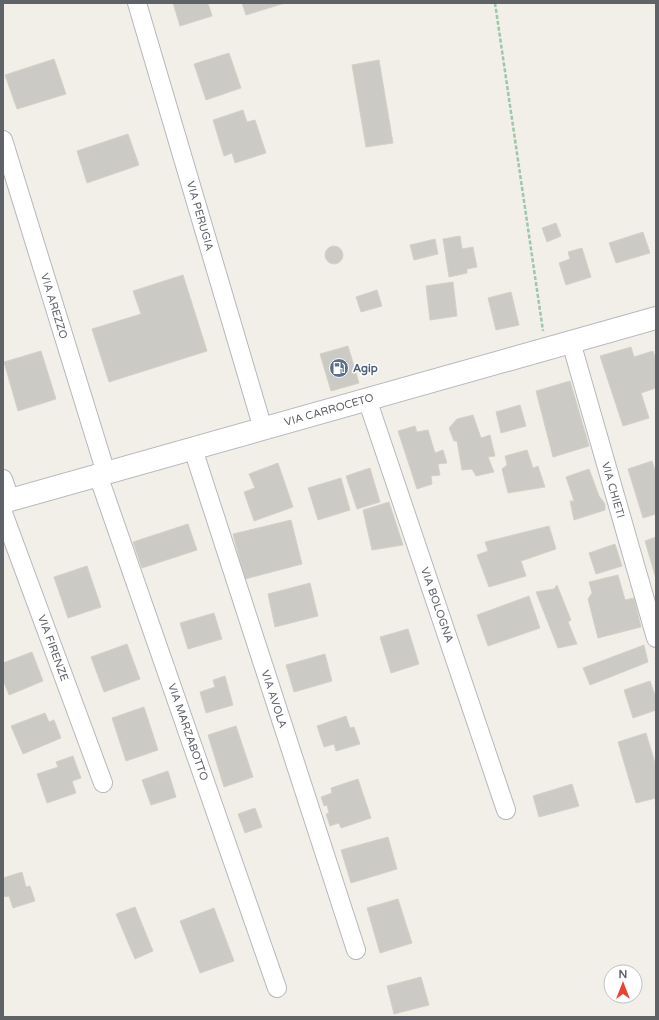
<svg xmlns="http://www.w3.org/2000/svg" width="659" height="1020" font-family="'Varela Round',sans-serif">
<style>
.building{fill:#cccac5;stroke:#d6d1c6}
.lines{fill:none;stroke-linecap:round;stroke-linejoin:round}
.minor-casing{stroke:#b5b8bc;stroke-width:20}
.tertiary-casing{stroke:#b5b8bc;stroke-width:24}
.path{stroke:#9cc7a9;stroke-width:2.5;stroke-dasharray:4 2;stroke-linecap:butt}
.minor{stroke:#fff;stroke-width:18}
.tertiary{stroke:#fff;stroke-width:22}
.labels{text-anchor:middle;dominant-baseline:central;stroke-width:3;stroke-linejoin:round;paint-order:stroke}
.street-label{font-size:11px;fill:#5f6368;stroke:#fff}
.service-label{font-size:11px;font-weight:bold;fill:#4e5e75;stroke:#fff;text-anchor:start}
</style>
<rect width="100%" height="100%" fill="#f1efe8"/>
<!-- building -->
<g class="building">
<polygon points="173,3 208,3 212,16 180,26"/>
<polygon points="242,3 285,3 246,15"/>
<polygon points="229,53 241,88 206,100 194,64"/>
<polygon points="54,59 66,94 17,109 5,75"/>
<polygon points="379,60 393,143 366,147 352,65"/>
<polygon points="243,110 247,122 255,120 266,153 235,163 232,153 224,156 213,120"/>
<polygon points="128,134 139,165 87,183 77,151"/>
<polygon points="556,223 561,236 547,242 542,228"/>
<polygon points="643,232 650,253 616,263 609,243"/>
<polygon points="460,236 462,249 473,247 477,267 467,269 467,273 449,277 443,239"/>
<polygon points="435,239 438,254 414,260 410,245"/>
<circle cx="334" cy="255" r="9"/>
<polygon points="582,248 591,277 566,285 559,263 570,259 568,252"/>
<polygon points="183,275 207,351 109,382 92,329 141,314 133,291"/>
<polygon points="453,282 457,316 430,320 426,286"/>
<polygon points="377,290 382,306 361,312 356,297"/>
<polygon points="511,292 519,325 496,330 488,298"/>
<polygon points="348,346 359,383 331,391 320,354"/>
<polygon points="631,347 634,357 653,351 656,360 656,388 641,393 649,418 623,426 600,356"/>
<polygon points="41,351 56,399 18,411 4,362"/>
<polygon points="570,381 589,446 553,457 536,391"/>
<polygon points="520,405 526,426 501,433 496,412"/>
<polygon points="473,415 481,438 490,435 495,456 488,457 494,472 476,476 472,469 462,470 457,441 454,441 449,428 457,419"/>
<polygon points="415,426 417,432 428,430 435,453 443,450 447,463 438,464 440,475 431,476 432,484 417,489 398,431"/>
<polygon points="527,450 533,468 538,466 545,487 508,493 502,469 507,465 505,456"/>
<polygon points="652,461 656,473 656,514 643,518 628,469"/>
<polygon points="278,463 293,507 254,521 244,492 255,488 249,474"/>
<polygon points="370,468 380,502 357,509 346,476"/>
<polygon points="589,469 599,496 605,504 605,510 574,520 570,501 574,501 566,477"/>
<polygon points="341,478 350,510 318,520 308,488"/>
<polygon points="389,502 403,545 372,550 363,510"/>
<polygon points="291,520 302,564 245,579 233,534"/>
<polygon points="188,524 197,550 142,568 133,542"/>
<polygon points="549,526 556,549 521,561 526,576 489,587 477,555 488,551 485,542"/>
<polygon points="656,537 656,579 645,541"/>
<polygon points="615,544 622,566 596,574 589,553"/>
<polygon points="87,566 101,607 68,618 54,577"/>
<polygon points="618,575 625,600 634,598 641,627 598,638 588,599 592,593 589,582"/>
<polygon points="310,583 318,616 275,627 268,594"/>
<polygon points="557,585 571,620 568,622 577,644 558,648 536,592 554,589"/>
<polygon points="529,596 540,628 488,646 477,615"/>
<polygon points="214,613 222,639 188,649 180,623"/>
<polygon points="408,629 419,664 391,673 380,637"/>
<polygon points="127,644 140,679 104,692 91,657"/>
<polygon points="644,645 648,662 590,685 583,668"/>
<polygon points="32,652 43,681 9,695 3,680 3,663"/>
<polygon points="325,654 332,681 294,692 286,665"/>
<polygon points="225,676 233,705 206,713 200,692 215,687 213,680"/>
<polygon points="650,681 656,698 656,710 633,718 624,690"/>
<polygon points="144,707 158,750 126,761 112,718"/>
<polygon points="45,713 49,722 54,720 61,738 23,754 11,726"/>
<polygon points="346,716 350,728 354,727 360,744 336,751 334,744 324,747 317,726"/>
<polygon points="236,726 253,777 224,787 208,735"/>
<polygon points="646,733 656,766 656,798 636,803 618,742"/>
<polygon points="73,756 81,778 72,781 76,793 47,803 37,774 58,767 56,762"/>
<polygon points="168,771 176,797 151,805 142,780"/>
<polygon points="358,779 371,818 341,828 339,823 330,826 326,814 329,813 327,805 324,806 321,797 332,793 331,788"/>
<polygon points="572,784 579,806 539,817 533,796"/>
<polygon points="255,808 262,827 245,833 238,814"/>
<polygon points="388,837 397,869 351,883 341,850"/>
<polygon points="22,872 26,887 30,886 35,901 13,908 9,896 5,897 3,892 3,878"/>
<polygon points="398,899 412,943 380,953 367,908"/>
<polygon points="135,907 153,951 135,959 116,914"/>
<polygon points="214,908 234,961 200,973 180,921"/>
<polygon points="421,977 429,1005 394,1014 387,986"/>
</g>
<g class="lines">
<defs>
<g id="minor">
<polyline points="137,3 263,429"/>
<polyline points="3,140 106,473"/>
<polyline points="571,342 656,638"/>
<polyline points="367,399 506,810"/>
<polyline points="193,449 356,950"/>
<polyline points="98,475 277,988"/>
<polyline points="3,479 10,500"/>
<polyline points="3,513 103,783"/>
</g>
<polyline id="tertiary" points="3,502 656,318"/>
</defs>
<!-- minor casing -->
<use href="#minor" class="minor-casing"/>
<!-- tertiary casing -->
<use href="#tertiary" class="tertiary-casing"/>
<!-- path -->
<polyline class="path" points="495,3 543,331"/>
<!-- minor -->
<use href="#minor" class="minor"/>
<!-- tertiary -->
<use href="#tertiary" class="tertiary"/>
</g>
<!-- icons -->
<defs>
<symbol id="fuel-disc" viewBox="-11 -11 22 22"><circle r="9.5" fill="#5c6f8a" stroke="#fff"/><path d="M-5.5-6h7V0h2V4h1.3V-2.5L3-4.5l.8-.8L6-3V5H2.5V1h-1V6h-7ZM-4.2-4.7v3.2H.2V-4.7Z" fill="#fff"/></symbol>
</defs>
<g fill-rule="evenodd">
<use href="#fuel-disc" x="328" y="357" width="22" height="22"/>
</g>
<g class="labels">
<!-- street labels -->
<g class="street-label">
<text transform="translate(200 216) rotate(74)">VIA PERUGIA</text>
<text transform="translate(54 306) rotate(73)">VIA AREZZO</text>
<text transform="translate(329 410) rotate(-16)">VIA CARROCETO</text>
<text transform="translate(613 490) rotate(74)">VIA CHIETI</text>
<text transform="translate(437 605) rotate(71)">VIA BOLOGNA</text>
<text transform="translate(53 648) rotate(70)">VIA FIRENZE</text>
<text transform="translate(274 699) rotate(72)">VIA AVOLA</text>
<text transform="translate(188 732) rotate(71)">VIA MARZABOTTO</text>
</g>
<!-- service labels -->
<g class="service-label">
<text x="353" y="368">Agip</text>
</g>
</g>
<!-- border -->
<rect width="659" height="1020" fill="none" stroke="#5f6368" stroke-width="8"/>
<!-- north arrow -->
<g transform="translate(623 984)"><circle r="19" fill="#ffffff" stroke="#bfc1c3"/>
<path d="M0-3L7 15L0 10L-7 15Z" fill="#ea4335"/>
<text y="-6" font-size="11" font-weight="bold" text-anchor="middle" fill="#5f6368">N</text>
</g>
</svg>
